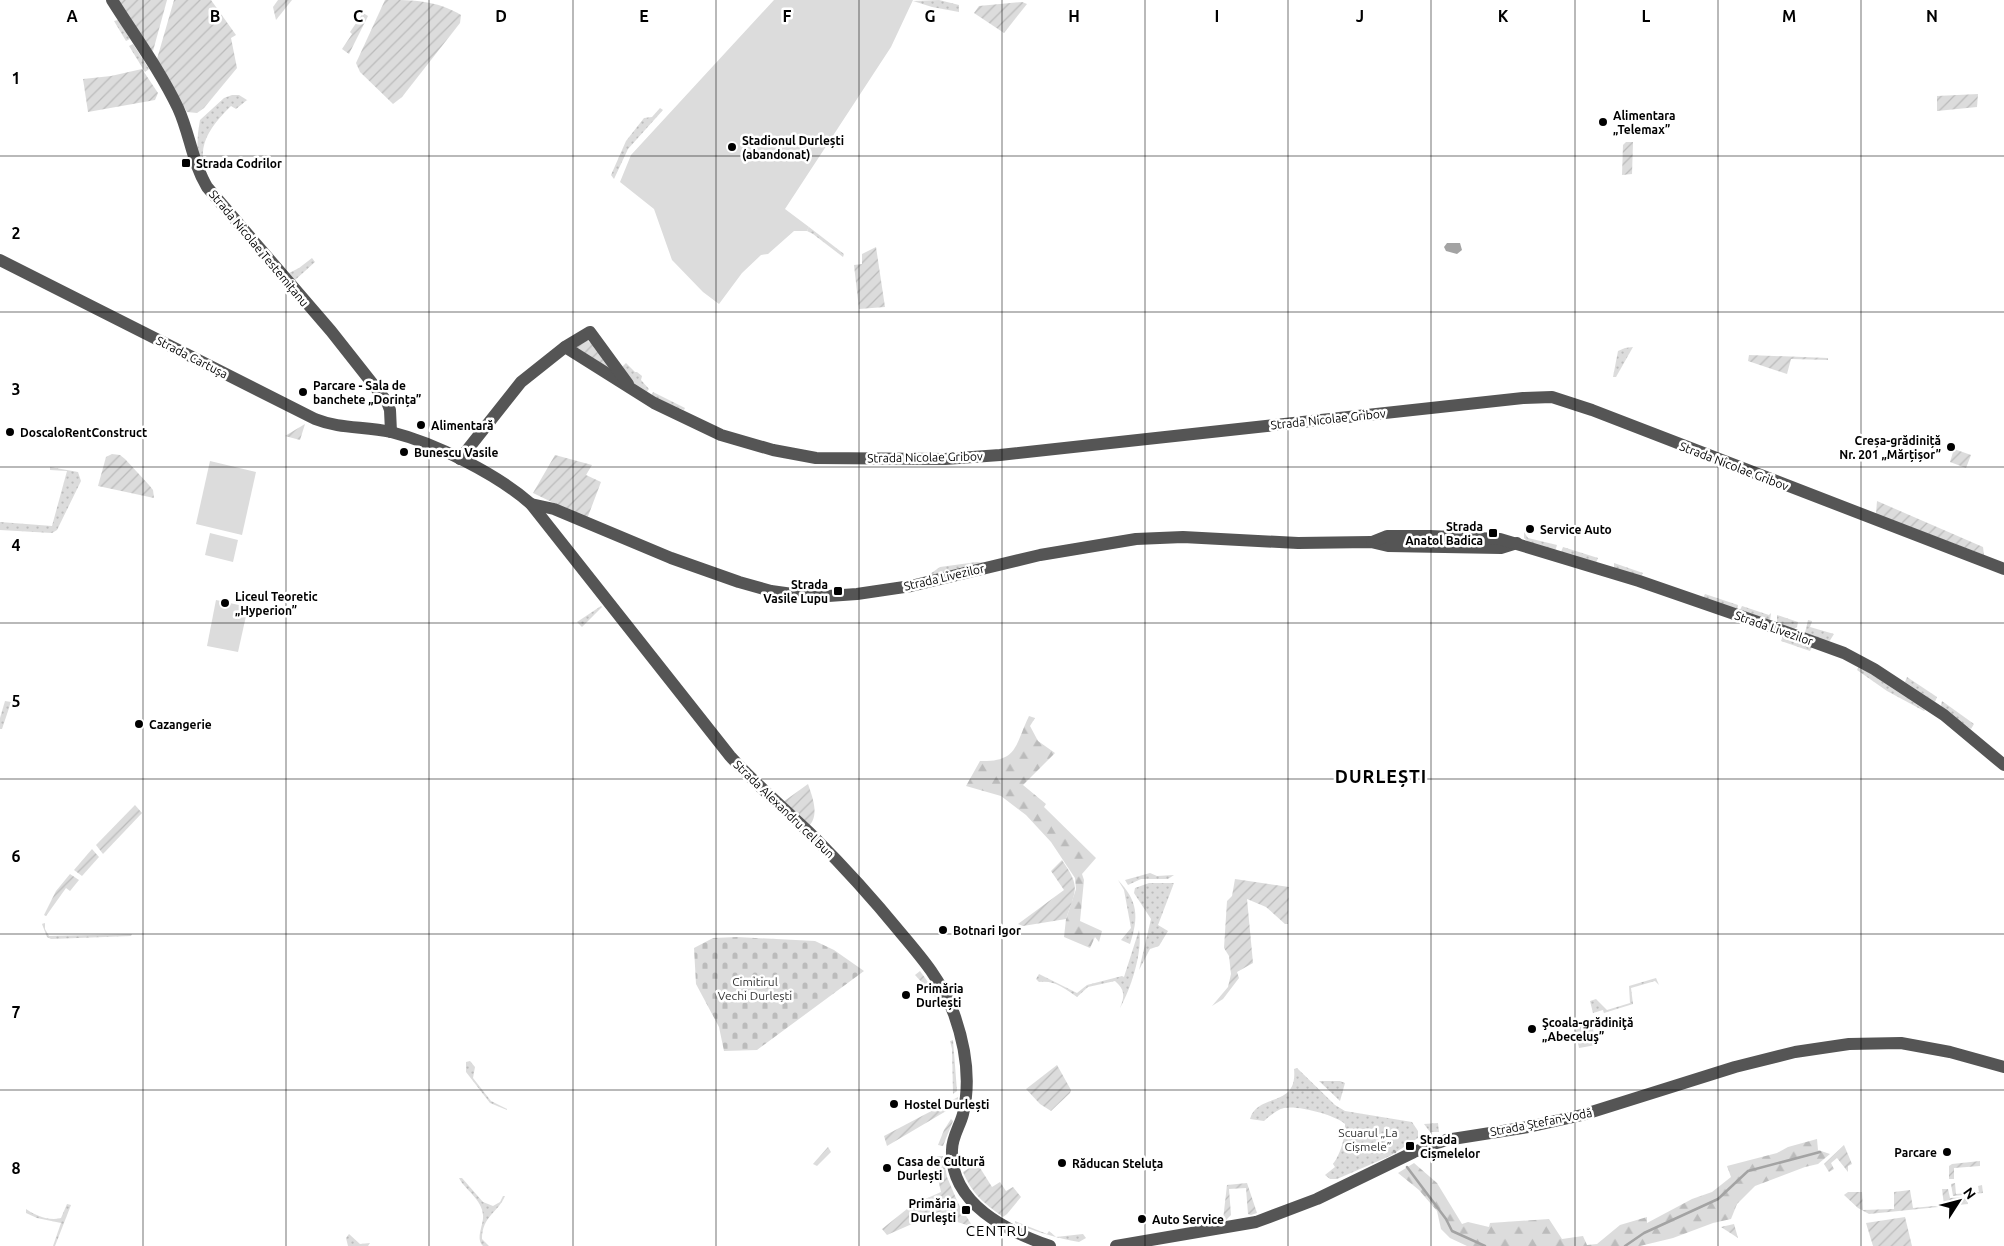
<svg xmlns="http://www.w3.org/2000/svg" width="2004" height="1246" font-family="Ubuntu,sans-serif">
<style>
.grass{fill:url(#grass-dots)}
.forest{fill:url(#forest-firs)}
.cemetery{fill:url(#cemetery-stones)}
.garden{fill:url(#garden-furrows)}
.pitch{fill:#dcdcdc}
.water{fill:url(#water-ripples)}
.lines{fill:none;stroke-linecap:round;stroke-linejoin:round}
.stream{stroke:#a3a3a3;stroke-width:2.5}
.minor{stroke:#555;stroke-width:12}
.grid{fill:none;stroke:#000;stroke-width:1;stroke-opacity:0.55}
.poi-dot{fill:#000;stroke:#fff;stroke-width:2}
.labels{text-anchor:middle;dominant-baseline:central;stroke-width:5;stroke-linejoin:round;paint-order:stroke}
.poi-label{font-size:12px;font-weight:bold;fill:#000;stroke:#fff;text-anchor:start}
.street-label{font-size:12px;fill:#000;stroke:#fff}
.park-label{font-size:12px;fill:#333;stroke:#fff}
.quarter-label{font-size:15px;letter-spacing:1px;fill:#000;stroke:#fff}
.district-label{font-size:18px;font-weight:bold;letter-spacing:1px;fill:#000;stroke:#fff}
.grid-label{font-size:16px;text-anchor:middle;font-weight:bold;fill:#000;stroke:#fff;stroke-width:5;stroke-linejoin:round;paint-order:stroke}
</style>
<defs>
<pattern id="grass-dots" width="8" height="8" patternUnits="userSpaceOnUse" patternTransform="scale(1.25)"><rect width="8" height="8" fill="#dcdcdc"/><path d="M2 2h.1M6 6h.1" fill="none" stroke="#bbb" stroke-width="1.8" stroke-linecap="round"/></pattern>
<pattern id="forest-firs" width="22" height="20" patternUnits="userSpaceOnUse" patternTransform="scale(1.25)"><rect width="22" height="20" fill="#dcdcdc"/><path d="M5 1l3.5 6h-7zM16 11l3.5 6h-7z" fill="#bbb"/></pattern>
<pattern id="cemetery-stones" width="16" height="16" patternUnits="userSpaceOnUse" patternTransform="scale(1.25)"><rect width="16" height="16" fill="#dcdcdc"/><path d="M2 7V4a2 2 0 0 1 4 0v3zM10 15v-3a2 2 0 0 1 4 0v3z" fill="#bbb"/></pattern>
<pattern id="garden-furrows" width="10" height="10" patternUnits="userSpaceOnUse" patternTransform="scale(1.25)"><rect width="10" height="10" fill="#dcdcdc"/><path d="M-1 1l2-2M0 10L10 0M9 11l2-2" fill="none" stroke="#bbb"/></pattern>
<pattern id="water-ripples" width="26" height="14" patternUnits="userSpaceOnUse" patternTransform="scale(1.25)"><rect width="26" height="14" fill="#a3a3a3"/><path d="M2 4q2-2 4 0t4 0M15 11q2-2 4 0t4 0" fill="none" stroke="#8b8b8b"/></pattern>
</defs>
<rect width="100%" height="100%" fill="#fff"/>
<!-- grass -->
<g class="grass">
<polygon points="939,0 959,5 959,12 932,7 913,1"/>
<polygon points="118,20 130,39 126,41 114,21"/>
<polygon points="133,44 149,69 145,72 129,46"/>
<path d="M232 95H239L255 105 247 100 236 109 231 106C200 136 192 159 220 195L218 196 207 181 200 167 197 153 198 133 200 120 224 98Z"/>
<polygon points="660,108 663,110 628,149 614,179 611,175 626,141 644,118 652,117"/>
<polygon points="809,227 844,254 843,257 813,234 807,231"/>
<polygon points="312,258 315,262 294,281 287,274 299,268"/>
<polygon points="1633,347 1616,377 1613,377 1618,351 1625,348"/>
<polygon points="626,363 635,372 637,372 642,376 641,380 649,389 646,393 630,381 622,367"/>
<polygon points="653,392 685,408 684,410 651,397"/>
<polygon points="50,467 78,472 81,481 57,530 52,533 0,530 0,522 52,526 67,471 50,470"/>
<polygon points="1524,532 1528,538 1557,545 1555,551 1528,542 1524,538"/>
<polygon points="1563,547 1598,558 1596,563 1561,552"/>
<polygon points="977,562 985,563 920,581 940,567"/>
<polygon points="1614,563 1643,573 1640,578 1614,568"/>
<polygon points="1705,594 1738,605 1737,609 1703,598"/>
<polygon points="601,606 602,607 582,627 577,622"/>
<polygon points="1742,606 1769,615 1771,613 1770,621 1740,610"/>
<polygon points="1777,615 1798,622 1797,627 1794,629 1777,623"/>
<polygon points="1808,620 1812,621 1810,627 1834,634 1829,642 1805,633"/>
<polygon points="1783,636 1812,647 1810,651 1781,641"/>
<polygon points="1859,666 1925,710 1924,711 1887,691 1857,670"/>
<polygon points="1907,677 1937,697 1935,702 1905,682"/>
<polygon points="5,701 11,702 2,729 0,729 0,718"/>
<polygon points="1942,701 1974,724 1971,729 1943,710 1941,705"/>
<polygon points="1150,873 1157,876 1174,875 1168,879 1141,879 1128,885 1125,880"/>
<path d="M1118 880C1138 901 1139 917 1130 944L1121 940 1131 928 1124 890Z"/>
<polygon points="1149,883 1174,883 1158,925 1168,931 1159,946 1150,949 1139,970 1151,919 1134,893 1135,888"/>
<polygon points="45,923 45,929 49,936 132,934 131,936 51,939 47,937 42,924"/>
<path d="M1139 930C1143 951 1131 989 1120 1008 1125 996 1125 990 1115 981L1088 987 1077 997C1064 988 1055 980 1039 982L1036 979 1039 974 1077 993 1087 985 1122 976 1124 977Z"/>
<polygon points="1656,978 1659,985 1655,981 1631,988 1633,1004 1604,1013 1603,1010 1593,1013 1590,1001 1596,999 1607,1010 1630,1003 1629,986"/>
<polygon points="953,1040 957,1091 953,1094 952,1049 950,1041"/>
<polygon points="470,1061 475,1067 473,1078 491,1101 507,1109 507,1110 490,1103 466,1072 466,1062"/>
<path d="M1297 1068 1335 1105 1345 1111 1412 1122 1418 1131V1138L1390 1156 1337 1179H1330L1325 1175 1335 1167 1333 1164C1341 1153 1345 1138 1345 1124 1336 1115 1297 1105 1284 1108 1276 1110 1270 1116 1264 1121L1250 1119C1257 1092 1298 1109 1294 1069Z"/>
<polygon points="1319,1081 1340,1081 1345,1083 1340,1101"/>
<polygon points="1438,1123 1439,1132 1430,1132 1424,1124"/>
<path d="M459 1178H462L483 1202 493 1206 500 1202 503 1196H505C498 1213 482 1216 482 1239L489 1246H483C475 1238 484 1225 483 1215 482 1199 465 1190 459 1178Z"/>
<path d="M67 1204 71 1205 55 1246H53L61 1223 37 1218 26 1213V1209C36 1216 49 1221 61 1218Z"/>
<path d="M1015 1221 1047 1234 1049 1231 1056 1237 1083 1234 1086 1238 1079 1242C1057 1238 1036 1232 1015 1223Z"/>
<polygon points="349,1234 360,1244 370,1243 368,1246 348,1246 346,1238"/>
</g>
<!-- forest -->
<g class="forest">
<path d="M1029 716 1035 718 1030 726 1038 741 1055 753 1023 785 1046 804 1044 807 1096 858 1082 874 1084 880 1080 921 1102 931 1099 942 1095 937 1090 948 1064 937 1066 919 1076 889 1075 878 1051 842 1026 815 1001 796 966 786 980 761C1018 762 1015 745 1029 716Z"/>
<polygon points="1817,1139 1818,1150 1830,1154 1818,1164 1805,1167 1755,1186 1737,1204 1731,1219 1713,1223 1673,1238 1640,1246 1467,1246 1450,1238 1441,1229 1437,1211 1419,1190 1398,1173 1414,1163 1437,1183 1462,1224 1468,1222 1489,1227 1490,1223 1549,1219 1562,1239 1583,1236 1587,1245 1597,1244 1620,1225 1647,1217 1647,1223 1692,1199 1712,1192 1731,1177 1727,1166 1777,1153 1788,1147"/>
</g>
<!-- cemetery -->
<polygon class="cemetery" points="737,937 815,941 834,950 864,971 757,1050 724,1051 719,1027 696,984 694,948 713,938"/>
<!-- garden -->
<g class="garden">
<polygon points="118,0 167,0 153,51 151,50"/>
<polygon points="174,0 211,0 236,35 231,38 237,68 204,108 197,113 187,112 157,59"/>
<polygon points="278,0 292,0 276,20 273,7"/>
<path d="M385 0C414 0 435 0 461 15L460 23 402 97 393 104 360 72 356 63Z"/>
<polygon points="1022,2 1027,4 1004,33 974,13 979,6"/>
<polygon points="363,13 368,16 349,54 342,49 352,34 350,32"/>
<polygon points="142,69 158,93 155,100 88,112 83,79 111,76"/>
<polygon points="1978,94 1977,107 1937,111 1937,96"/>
<polygon points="1626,142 1633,142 1632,174 1622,175 1623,145"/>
<polygon points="876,247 885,307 859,309 854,265 862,264 862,254"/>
<polygon points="579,341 588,341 592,344 617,374 575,348"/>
<polygon points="1749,355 1828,358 1828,360 1791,359 1787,374 1748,361"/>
<polygon points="305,424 300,440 285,436"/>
<polygon points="1954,449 1971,455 1966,468 1950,462"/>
<polygon points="112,454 120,455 125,459 149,485 153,490 154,498 98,486 106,457"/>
<polygon points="555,455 592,465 586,475 601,482 587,519 533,493"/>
<polygon points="1877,501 1983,547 1984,555 1876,514"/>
<path d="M808 784C812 796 820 815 809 826L783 802Z"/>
<polygon points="135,805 142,813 103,854 96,845"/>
<polygon points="92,849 99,857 82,876 74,870"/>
<path d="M1062 860C1081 888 1076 889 1066 919L1023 926 1018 924 1064 890 1051 871Z"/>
<polygon points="70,874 79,880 70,891 66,888 46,916 44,915 56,891"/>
<polygon points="1235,879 1289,887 1288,924 1285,924 1266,907 1247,899 1253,963 1237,972 1239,978 1223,999 1212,1006 1228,987 1231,974 1229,956 1224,948 1227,901 1232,896"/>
<polygon points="920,971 933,989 940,1002 915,975"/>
<polygon points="1057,1065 1071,1090 1070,1093 1051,1111 1040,1104 1026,1089"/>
<polygon points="958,1097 958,1104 887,1146 884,1136"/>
<polygon points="951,1119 953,1121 943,1146 938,1145 944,1130"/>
<polygon points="1844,1145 1852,1164 1848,1166 1848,1172 1837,1158 1831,1163 1834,1169 1829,1172 1824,1164"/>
<polygon points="828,1147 831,1152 817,1166 813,1164"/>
<polygon points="937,1156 943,1156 947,1177 958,1203 973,1227 948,1219 946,1214 939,1212 887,1235 882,1229 912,1205 941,1192 936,1170"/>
<polygon points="1980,1161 1980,1166 1954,1168 1954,1179 1949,1179 1949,1166 1952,1164"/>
<path d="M977 1163 992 1187 1000 1182 1006 1191 1013 1187 1021 1197 1007 1214 1003 1217C983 1202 973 1195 963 1172Z"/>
<polygon points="1247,1183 1257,1213 1251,1215 1248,1214 1246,1188 1229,1189 1231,1215 1226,1220 1223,1220 1227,1185"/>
<polygon points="1955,1183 1956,1194 1979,1192 1978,1186 1982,1185 1983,1193 1953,1196 1951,1184"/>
<polygon points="1942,1189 1948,1189 1950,1198 1967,1197 1968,1204 1869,1214 1858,1208 1844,1195 1848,1192 1862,1192 1863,1210 1894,1209 1894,1192 1910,1190 1913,1208 1944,1205"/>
<polygon points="1905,1217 1912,1246 1873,1246 1866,1223"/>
<polygon points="1734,1224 1738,1238 1721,1227"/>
</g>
<!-- pitch -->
<g class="pitch">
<polygon points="774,0 913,0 891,47 785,209 809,227 807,231 794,231 768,254 761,255 742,273 719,304 703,292 672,260 654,209 620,182 631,155"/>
<polygon points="210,461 256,472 242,535 196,524"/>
<polygon points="210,533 238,540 233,562 205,555"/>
<polygon points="216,600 248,607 238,652 207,646"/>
<polygon points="1591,1019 1596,1045 1579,1048 1574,1023"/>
</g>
<!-- water -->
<polygon class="water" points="1447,243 1460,243 1462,250 1457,254 1446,251 1444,247"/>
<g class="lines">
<!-- stream -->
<g class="stream">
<polyline points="1394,1151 1395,1152"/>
<polyline points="1407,1167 1446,1219 1452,1231 1485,1246"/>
<polyline points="1625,1246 1644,1233 1718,1199 1748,1171 1820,1152"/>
</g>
<!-- minor -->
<g class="minor">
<path d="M112 0C134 35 160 70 178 108 190 134 192 162 207 187L331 331 387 402 390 410 391 432"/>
<path d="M0 260 315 419C340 429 365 426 391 432 435 443 497 474 531 504L730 756C756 785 786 810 814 837 844 867 873 899 900 932 923 959 941 980 954 1014 965 1045 971 1081 963 1114 960 1126 952 1137 952 1150 950 1204 1007 1231 1050 1246"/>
<polyline points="565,347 654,403 721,435 773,450 816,458 945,459 1000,455 1523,398 1552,397 1592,410 2004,569"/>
<polyline points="460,459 521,382 565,347 590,332 628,384"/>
<polyline points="531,504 554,509 671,558 739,582 771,591 814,597 857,594 911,586 1040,555 1136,539 1183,537 1298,543 1371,542 1388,546 1501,548 1517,543"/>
<polyline points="1372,542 1387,536 1430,536 1500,539 1639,581 1772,627 1844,653 1874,669 1944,715 2004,765"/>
<polyline points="1116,1246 1256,1222 1317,1199 1414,1152 1446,1140 1528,1127 1582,1115 1735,1067 1795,1052 1849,1044 1901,1043 1950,1052 2004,1067"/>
</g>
</g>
<!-- grid -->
<path class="grid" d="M143 0V1246M286 0V1246M429 0V1246M573 0V1246M716 0V1246M859 0V1246M1002 0V1246M1145 0V1246M1288 0V1246M1431 0V1246M1575 0V1246M1718 0V1246M1861 0V1246M0 156H2004M0 312H2004M0 467H2004M0 623H2004M0 779H2004M0 934H2004M0 1090H2004"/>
<!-- markers -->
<g class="poi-dot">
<circle cx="1603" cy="122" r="5"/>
<circle cx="732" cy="147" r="5"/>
<rect x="181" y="158" width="10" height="10" rx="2.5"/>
<circle cx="303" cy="392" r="5"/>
<circle cx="421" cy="425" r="5"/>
<circle cx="10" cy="432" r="5"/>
<circle cx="1951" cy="447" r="5"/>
<circle cx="404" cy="452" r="5"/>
<circle cx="1530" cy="529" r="5"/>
<rect x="1488" y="528" width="10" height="10" rx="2.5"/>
<rect x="833" y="586" width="10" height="10" rx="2.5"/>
<circle cx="225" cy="603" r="5"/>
<circle cx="139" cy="724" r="5"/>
<circle cx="943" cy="930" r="5"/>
<circle cx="906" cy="995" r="5"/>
<circle cx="1532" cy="1029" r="5"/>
<circle cx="894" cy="1104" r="5"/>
<rect x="1405" y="1141" width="10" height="10" rx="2.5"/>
<circle cx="1947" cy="1152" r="5"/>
<circle cx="1062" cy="1163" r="5"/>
<circle cx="887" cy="1168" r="5"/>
<rect x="961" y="1205" width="10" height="10" rx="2.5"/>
<circle cx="1142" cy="1219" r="5"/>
</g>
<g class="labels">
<!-- poi labels -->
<g class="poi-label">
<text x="1613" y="115">Alimentara<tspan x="1613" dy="14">„Telemax”</tspan></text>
<text x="742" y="140">Stadionul Durlești<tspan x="742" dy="14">(abandonat)</tspan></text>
<text x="196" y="163">Strada Codrilor</text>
<text x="313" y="385">Parcare - Sala de<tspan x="313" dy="14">banchete „Dorința”</tspan></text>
<text x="431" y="425">Alimentară</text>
<text x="20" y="432">DoscaloRentConstruct</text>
<text x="1941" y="440" text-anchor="end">Creșa-grădiniță<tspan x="1941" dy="14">Nr. 201 „Mărțișor”</tspan></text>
<text x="414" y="452">Bunescu Vasile</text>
<text x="1483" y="526" text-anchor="end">Strada<tspan x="1483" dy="14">Anatol Badica</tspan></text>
<text x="1540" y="529">Service Auto</text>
<text x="828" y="584" text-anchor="end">Strada<tspan x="828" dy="14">Vasile Lupu</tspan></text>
<text x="235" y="596">Liceul Teoretic<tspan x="235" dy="14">„Hyperion”</tspan></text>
<text x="149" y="724">Cazangerie</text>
<text x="953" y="930">Botnari Igor</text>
<text x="916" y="988">Primăria<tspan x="916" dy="14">Durlești</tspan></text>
<text x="1542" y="1022">Şcoala-grădiniţă<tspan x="1542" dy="14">„Abeceluş”</tspan></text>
<text x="904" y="1104">Hostel Durlești</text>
<text x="1420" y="1139">Strada<tspan x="1420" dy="14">Cișmelelor</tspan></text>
<text x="1937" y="1152" text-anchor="end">Parcare</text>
<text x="897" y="1161">Casa de Cultură<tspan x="897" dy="14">Durlești</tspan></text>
<text x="1072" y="1163">Răducan Steluța</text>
<text x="956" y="1203" text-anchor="end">Primăria<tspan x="956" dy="14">Durleşti</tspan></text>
<text x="1152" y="1219">Auto Service</text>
</g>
<!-- street labels -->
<g class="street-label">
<text transform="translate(259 248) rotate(50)">Strada Nicolae Testemițanu</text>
<text transform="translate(192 357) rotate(27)">Strada Cartușa</text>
<text transform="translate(1328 419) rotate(-6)">Strada Nicolae Gribov</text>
<text transform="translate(925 457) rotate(-1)">Strada Nicolae Gribov</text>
<text transform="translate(1734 466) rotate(21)">Strada Nicolae Gribov</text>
<text transform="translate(944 577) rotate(-13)">Strada Livezilor</text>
<text transform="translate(1774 628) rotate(19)">Strada Livezilor</text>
<text transform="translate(784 809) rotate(44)">Strada Alexandru cel Bun</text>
<text transform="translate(1541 1122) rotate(-11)">Strada Ștefan-Vodă</text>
</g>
<!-- park labels -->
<g class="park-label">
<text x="755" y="981">Cimitirul<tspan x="755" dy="14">Vechi Durlești</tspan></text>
<text x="1368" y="1132">Scuarul „La<tspan x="1368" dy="14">Cișmele”</tspan></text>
</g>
<!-- quarter labels -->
<g class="quarter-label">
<text x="997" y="1230">CENTRU</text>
</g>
<!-- district labels -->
<g class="district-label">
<text x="1381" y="776">DURLEȘTI</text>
</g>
</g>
<g class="grid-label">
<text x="72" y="22">A</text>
<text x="215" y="22">B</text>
<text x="358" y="22">C</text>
<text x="501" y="22">D</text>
<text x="644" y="22">E</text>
<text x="787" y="22">F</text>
<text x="930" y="22">G</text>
<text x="1074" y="22">H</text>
<text x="1217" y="22">I</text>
<text x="1360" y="22">J</text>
<text x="1503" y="22">K</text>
<text x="1646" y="22">L</text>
<text x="1789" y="22">M</text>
<text x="1932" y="22">N</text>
<text x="16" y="84">1</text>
<text x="16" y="239">2</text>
<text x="16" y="395">3</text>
<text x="16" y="551">4</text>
<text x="16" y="707">5</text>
<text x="16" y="862">6</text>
<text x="16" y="1018">7</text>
<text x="16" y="1174">8</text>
</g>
<!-- north arrow -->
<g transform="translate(1959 1201) rotate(54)" stroke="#ffffff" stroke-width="4" paint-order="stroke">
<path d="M0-4L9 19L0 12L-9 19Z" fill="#000000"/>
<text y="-8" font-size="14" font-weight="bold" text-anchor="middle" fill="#000000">N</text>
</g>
</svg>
